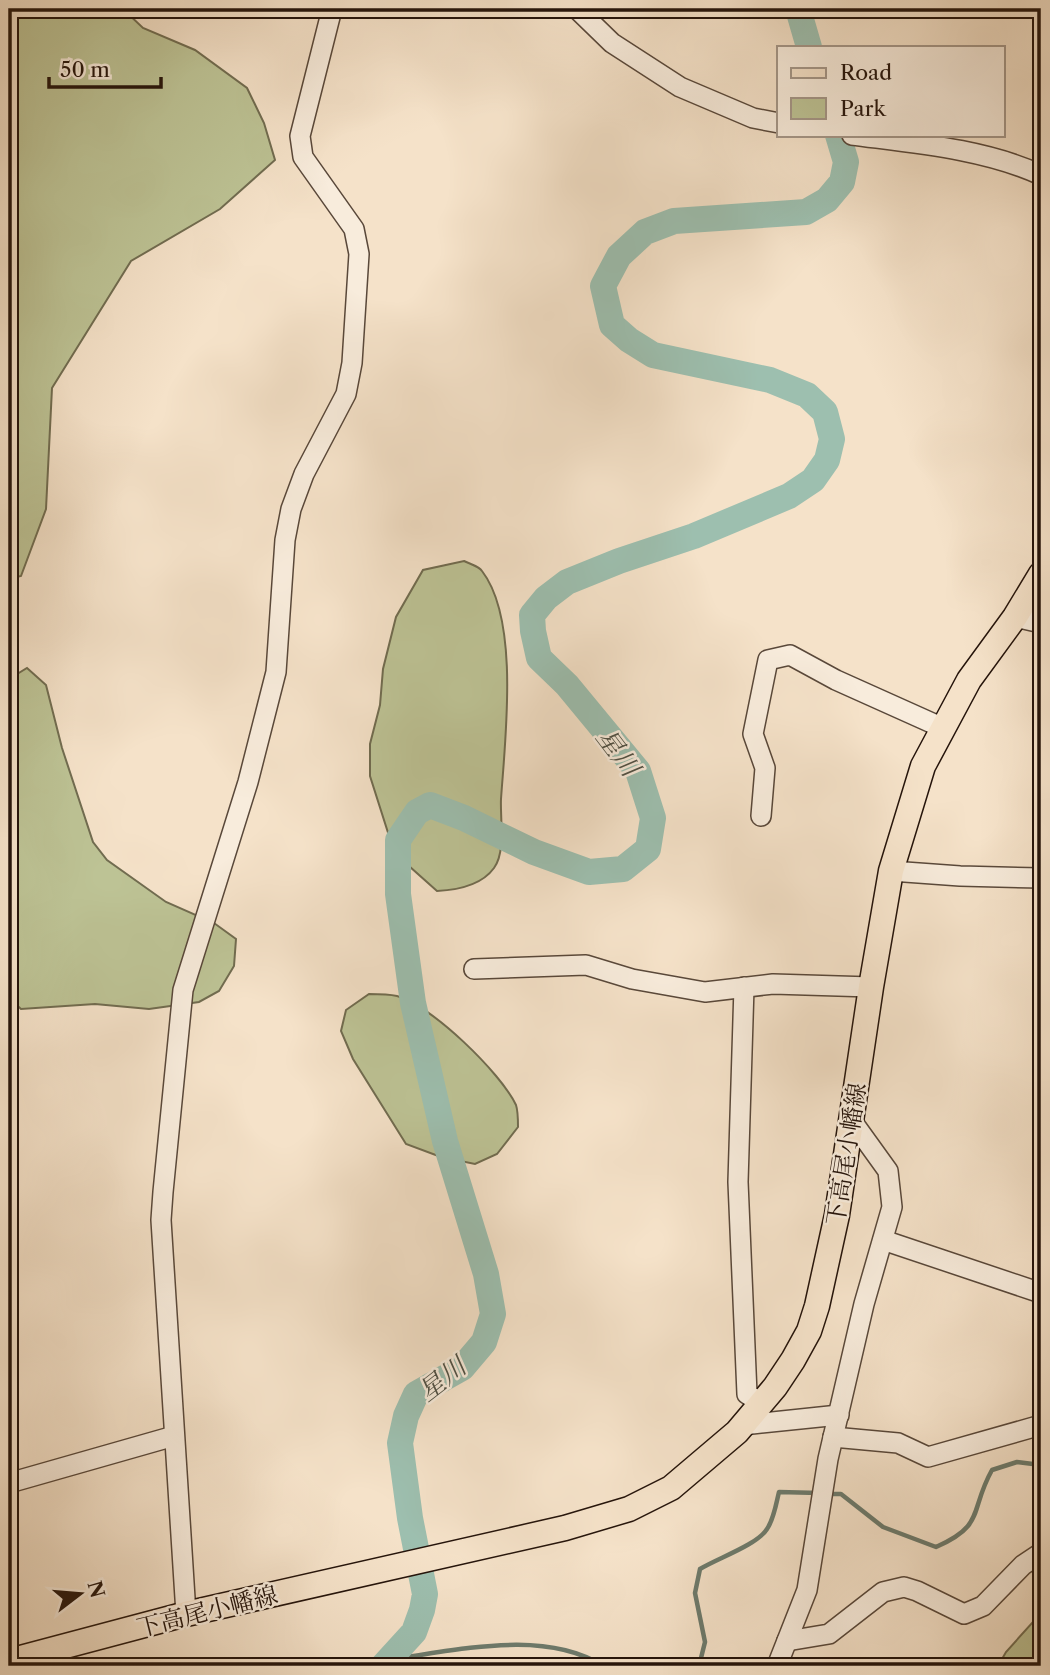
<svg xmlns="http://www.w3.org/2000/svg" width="1050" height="1675" font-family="'Libre Caslon Text','Noto Serif JP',serif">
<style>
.green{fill:#bdc395;stroke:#716c50;stroke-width:2}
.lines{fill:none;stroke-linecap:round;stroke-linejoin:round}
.stream{stroke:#6d7b6d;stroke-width:4.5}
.river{stroke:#9dbfaf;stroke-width:26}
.minor-casing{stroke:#59483a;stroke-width:22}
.major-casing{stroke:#25140b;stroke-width:27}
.minor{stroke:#f8ecdc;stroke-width:19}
.major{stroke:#f5e2c9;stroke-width:24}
.labels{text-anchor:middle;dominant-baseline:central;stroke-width:5;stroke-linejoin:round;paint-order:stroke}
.street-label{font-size:24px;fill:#25140b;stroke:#f8ecdc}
.water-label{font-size:26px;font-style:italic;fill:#4f5044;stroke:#f8ecdc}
</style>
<rect width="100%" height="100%" fill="#f5e2c9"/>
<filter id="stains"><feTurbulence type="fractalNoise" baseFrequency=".00286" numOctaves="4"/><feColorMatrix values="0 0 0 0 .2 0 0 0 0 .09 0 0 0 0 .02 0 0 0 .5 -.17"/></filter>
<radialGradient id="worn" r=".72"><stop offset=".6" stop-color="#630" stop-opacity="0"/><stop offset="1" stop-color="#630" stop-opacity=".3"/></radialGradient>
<!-- green -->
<g class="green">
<polygon points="9,9 123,9 143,28 195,50 247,88 264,123 275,160 220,209 131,261 52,388 46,509 21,576 9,579"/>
<path d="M464 561C470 564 479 566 482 571 520 620 505 740 501 799 500 818 506 852 494 868 481 886 457 890 437 891L409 866 391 842 370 776V744L380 705 383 669 396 617 423 570Z"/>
<polygon points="27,668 46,685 62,748 93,842 107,860 166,902 214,923 236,939 234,966 219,991 199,1002 149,1009 95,1004 21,1009 9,998 9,679"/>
<path d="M369 994C378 994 388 994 397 996 431 1005 501 1073 516 1105 518 1111 518 1120 518 1127L497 1154 475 1164 441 1157 406 1144 353 1059 341 1031 346 1010Z"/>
<polygon points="1041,1613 1041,1666 998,1666 1006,1652"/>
</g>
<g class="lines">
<!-- stream -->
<g class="stream">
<path d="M827 1494H841L883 1527 936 1547C986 1525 969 1511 992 1470L1017 1462 1041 1465"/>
<path d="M394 1654 406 1657C468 1648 548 1631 603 1666"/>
<path d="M699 1666 705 1642 695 1593 700 1569C718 1558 757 1545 767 1529 774 1519 776 1504 779 1492L819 1493"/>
</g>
<!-- river -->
<g class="river">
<polyline points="798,9 809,47"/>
<polyline points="383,1666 414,1632 422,1610 425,1594 410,1518 400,1443 406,1416 416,1394 462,1368 484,1342 493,1314 486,1274 445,1141 413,1003 398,894 398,840 417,812 430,805 464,818 534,852 589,872 623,869 648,849 653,818 638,771 567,685 539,658 533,631 532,615 546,598 567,582 619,561 694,536 789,496 813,480 827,460 832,439 825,412 807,395 770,380 653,355 629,340 612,325 603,286 619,256 645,232 674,221 806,212 827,200 842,182 846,162 838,135"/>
</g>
<defs>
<g id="minor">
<polyline points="577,9 612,43 680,87 753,118 779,123"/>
<path d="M852 135C913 143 985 149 1041 175"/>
<polyline points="1015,617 1041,623"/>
<polyline points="761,816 765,768 753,734 768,660 790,655 836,680 943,728"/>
<polyline points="891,871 960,876 1041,878"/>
<polyline points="474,969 586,965 632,979 705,992 773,984 871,987"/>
<polyline points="744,987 738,1182 747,1394 761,1403"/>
<polyline points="883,1240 1041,1293"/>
<polyline points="743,1425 839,1415"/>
<polyline points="833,1437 898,1443 928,1457 1041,1425"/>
<polyline points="9,1483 174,1436"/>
<polyline points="186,1614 161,1220 163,1192 183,990 248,782 276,672 285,540 291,509 304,474 346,394 352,363 359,254 354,229 303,157 300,136 332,9"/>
<polyline points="787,1641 829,1634 883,1592 904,1587 917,1591 964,1614 983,1606 1023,1565 1041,1553"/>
<polyline points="777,1666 807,1590 828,1459 864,1304 892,1207 888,1171 852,1121"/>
</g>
<polyline id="major" points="9,1661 186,1614 565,1528 629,1509 671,1488 737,1432 775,1387 793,1360 809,1331 817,1306 837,1215 871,987 891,871 923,766 969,680 1015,617 1041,574"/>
</defs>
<!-- minor casing -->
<use href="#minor" class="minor-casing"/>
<!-- major casing -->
<use href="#major" class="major-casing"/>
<!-- minor -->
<use href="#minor" class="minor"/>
<!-- major -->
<use href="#major" class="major"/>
</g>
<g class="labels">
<!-- street labels -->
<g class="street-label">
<text transform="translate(846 1154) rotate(-81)">下高尾小幡線</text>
<text transform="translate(207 1611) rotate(-14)">下高尾小幡線</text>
</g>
<!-- water labels -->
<g class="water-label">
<text transform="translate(618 752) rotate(53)">星川</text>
<text transform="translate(442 1379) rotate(-38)">星川</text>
</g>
</g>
<!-- margin -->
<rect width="1050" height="1675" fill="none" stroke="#f5e2c9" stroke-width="35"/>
<rect x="10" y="10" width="1029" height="1654" fill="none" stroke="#25140b" stroke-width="3.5"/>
<rect x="18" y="18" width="1015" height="1640" fill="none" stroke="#25140b" stroke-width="2"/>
<!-- legend -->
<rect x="777" y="46" width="228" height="91" fill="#f8ecdc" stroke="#a49688" stroke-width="2"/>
<rect x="791" y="68" width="35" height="10" fill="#f5e2c9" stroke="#a49688" stroke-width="2"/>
<text x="840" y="80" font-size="21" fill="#25140b">Road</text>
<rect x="791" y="98" width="35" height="21" fill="#bdc395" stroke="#a49688" stroke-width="2"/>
<text x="840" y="116" font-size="21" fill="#25140b">Park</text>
<!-- north arrow -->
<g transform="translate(80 1594) rotate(74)" stroke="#f8ecdc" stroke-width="5" paint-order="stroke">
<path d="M0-5L12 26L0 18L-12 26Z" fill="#25140b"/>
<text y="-10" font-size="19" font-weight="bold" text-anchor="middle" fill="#25140b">N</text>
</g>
<!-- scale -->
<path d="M49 77v10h112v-10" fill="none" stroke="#25140b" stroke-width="3.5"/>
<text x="60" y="77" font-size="21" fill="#25140b" stroke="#f8ecdc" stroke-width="5" paint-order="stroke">50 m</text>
<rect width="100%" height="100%" filter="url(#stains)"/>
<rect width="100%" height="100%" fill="url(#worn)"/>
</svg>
